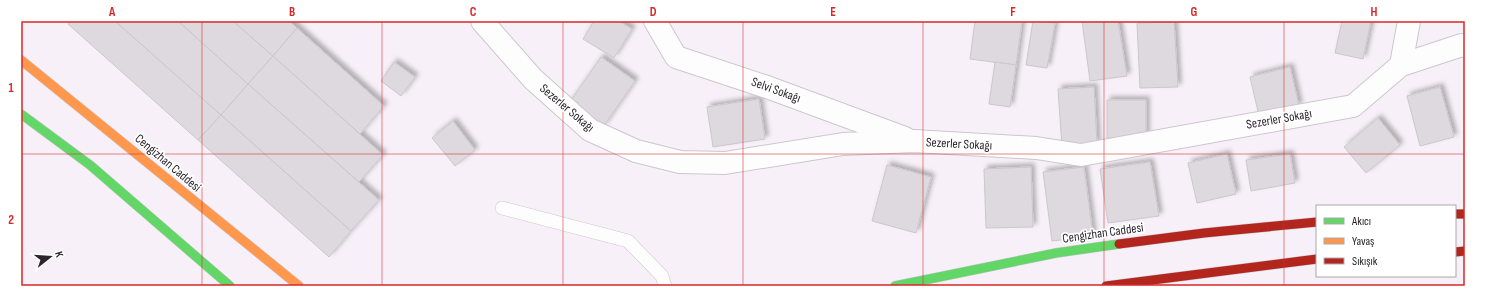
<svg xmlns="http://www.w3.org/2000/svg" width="1486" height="307" font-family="'Sofia Sans Condensed',sans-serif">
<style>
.building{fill:#ded8df;stroke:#ccc6cd;filter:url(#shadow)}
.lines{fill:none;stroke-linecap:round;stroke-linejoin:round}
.lane-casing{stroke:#ccc7cd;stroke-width:14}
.street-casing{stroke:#ccc7cd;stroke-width:24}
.fast-casing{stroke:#ccc7cd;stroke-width:10}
.slow-casing{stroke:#ccc7cd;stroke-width:10}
.jam-casing{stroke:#ccc7cd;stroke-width:10}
.lane{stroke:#fefdfe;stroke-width:13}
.street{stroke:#fefdfe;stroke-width:22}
.fast{stroke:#63d668;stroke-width:9}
.slow{stroke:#ff974d;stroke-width:9}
.jam{stroke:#b3261e;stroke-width:9}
.grid{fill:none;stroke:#d62828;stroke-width:1;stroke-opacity:0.55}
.labels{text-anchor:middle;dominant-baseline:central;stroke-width:3.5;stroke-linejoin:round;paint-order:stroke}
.street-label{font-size:13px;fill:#2b262c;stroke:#fff}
.neatline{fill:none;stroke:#d62828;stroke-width:1.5}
.grid-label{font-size:13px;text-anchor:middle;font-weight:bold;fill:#d62828}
</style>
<defs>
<filter id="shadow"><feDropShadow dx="3.5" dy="-3.5" stdDeviation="2" flood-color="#0004"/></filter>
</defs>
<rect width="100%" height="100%" fill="#f7f0f8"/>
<!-- building -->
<g class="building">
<polygon points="71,21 115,21 221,115 198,140 68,24"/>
<polygon points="115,21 178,21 248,84 221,115"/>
<polygon points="178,21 233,21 273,56 248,84"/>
<polygon points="233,21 289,21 297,28 273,56"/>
<polygon points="594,21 619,21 632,29 614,58 583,39"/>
<polygon points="975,21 1022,21 1016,65 970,59"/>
<polygon points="1033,21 1055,23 1047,68 1026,65"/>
<polygon points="1082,21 1118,21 1127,76 1090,81"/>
<polygon points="1342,21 1371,21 1363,59 1335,53"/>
<polygon points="1174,22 1178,87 1140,88 1137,23"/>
<polygon points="297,28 384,106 360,134 273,56"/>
<polygon points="273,56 383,155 359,182 248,84"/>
<polygon points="601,57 635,81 603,127 569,103"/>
<polygon points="394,62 415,77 401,96 381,81"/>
<polygon points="995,62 1016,65 1010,107 989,104"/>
<polygon points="1290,67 1299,106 1259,116 1250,77"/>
<polygon points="248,84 379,200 351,231 221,115"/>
<polygon points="1094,87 1097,145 1062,147 1058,89"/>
<polygon points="1440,87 1454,137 1420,146 1407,96"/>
<polygon points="759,99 765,139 713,147 707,107"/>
<polygon points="1107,100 1146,100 1146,137 1107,138"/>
<polygon points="221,115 351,231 329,257 198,140"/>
<polygon points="1378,118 1400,145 1366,173 1344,147"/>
<polygon points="453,121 475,150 455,166 432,138"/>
<polygon points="1227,154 1236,194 1197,203 1188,163"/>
<polygon points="1290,154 1295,183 1251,191 1246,160"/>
<polygon points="1150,162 1159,216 1108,223 1100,169"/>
<polygon points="887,165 931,177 916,233 872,221"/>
<polygon points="1031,167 1033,227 986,228 984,169"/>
<polygon points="1084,167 1093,236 1052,241 1043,172"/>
</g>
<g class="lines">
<defs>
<polyline id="lane" points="502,208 628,241 662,276 665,286"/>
<g id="street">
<polyline points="482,21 533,79 590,130 636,151 680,162 725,163 843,144 914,141 1036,148 1081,155 1353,106 1401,65 1462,45 1465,46"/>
<polyline points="655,21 676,57 767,87 905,138"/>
<polyline points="1401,65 1409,21"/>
</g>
<g id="fast">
<polyline points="21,114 90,165 230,286"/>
<polyline points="895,286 1056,253 1119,244"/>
</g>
<polyline id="slow" points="21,60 299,286"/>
<g id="jam">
<polyline points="1455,214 1465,214"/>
<polyline points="1119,244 1204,233 1317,222"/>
<polyline points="1455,252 1465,251"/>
<polyline points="1106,286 1317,259"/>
</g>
</defs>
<!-- lane casing -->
<use href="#lane" class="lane-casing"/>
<!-- street casing -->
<use href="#street" class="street-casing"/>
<!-- fast casing -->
<use href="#fast" class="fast-casing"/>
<!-- slow casing -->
<use href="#slow" class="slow-casing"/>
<!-- jam casing -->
<use href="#jam" class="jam-casing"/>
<!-- lane -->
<use href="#lane" class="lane"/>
<!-- street -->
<use href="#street" class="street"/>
<!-- fast -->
<use href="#fast" class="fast"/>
<!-- slow -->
<use href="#slow" class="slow"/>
<!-- jam -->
<use href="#jam" class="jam"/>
</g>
<!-- grid -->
<path class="grid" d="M202 21V286M382 21V286M563 21V286M743 21V286M923 21V286M1104 21V286M1284 21V286M21 154H1465"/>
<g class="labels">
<!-- street labels -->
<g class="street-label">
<text transform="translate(776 90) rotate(20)">Selvi Sokağı</text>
<text transform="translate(567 108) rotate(40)">Sezerler Sokağı</text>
<text transform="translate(1279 119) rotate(-10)">Sezerler Sokağı</text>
<text transform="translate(959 144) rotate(3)">Sezerler Sokağı</text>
<text transform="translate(168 163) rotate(40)">Cengizhan Caddesi</text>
<text transform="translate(1103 233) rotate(-8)">Cengizhan Caddesi</text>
</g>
</g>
<!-- border -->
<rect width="1486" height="307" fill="none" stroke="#ffffff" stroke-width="44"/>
<!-- legend -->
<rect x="1316" y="205" width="140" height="72" fill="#ffffff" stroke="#aaa8ab"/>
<rect x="1324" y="218" width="20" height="6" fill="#63d668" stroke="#aaa8ab"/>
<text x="1352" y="225" font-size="12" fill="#2b262c">Akıcı</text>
<rect x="1324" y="238" width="20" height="6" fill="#ff974d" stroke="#aaa8ab"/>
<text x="1352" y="245" font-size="12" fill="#2b262c">Yavaş</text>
<rect x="1324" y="258" width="20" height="6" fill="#b3261e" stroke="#aaa8ab"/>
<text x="1352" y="265" font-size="12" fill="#2b262c">Sıkışık</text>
<!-- north arrow -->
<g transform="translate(50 257) rotate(73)" stroke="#ffffff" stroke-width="3" paint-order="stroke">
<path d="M0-3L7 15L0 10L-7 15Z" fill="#2b262c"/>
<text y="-6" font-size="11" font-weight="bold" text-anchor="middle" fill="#2b262c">K</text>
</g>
<rect x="22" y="22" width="1442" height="263" class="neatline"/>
<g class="grid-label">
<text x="112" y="16">A</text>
<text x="292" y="16">B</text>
<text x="473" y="16">C</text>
<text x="653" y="16">D</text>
<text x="833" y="16">E</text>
<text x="1013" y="16">F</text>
<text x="1194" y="16">G</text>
<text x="1374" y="16">H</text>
<text x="11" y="92">1</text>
<text x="11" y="224">2</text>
</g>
</svg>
